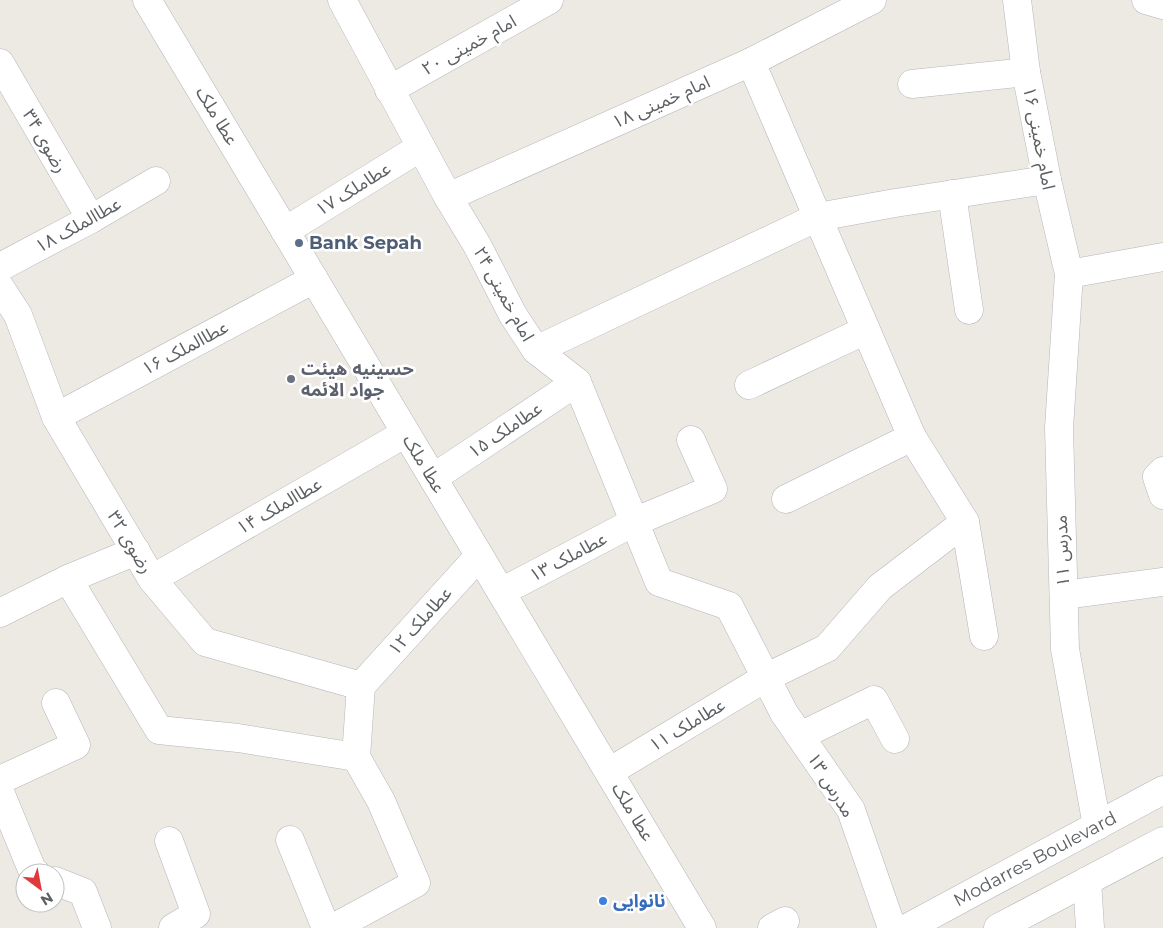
<svg xmlns="http://www.w3.org/2000/svg" width="1163" height="928" font-family="Montserrat,'Noto Sans Arabic',sans-serif">
<style>
.lines{fill:none;stroke-linecap:round;stroke-linejoin:round}
.street-casing{stroke:#b4b6ba;stroke-width:29}
.secondary-casing{stroke:#b0b4b8;stroke-width:29}
.street{stroke:#fff;stroke-width:28}
.secondary{stroke:#fff;stroke-width:28}
.service-dot{fill:#5c6f8a;stroke:#fff;stroke-width:2}
.worship-dot{fill:#6b7280;stroke:#fff;stroke-width:2}
.shop-dot{fill:#3f7fe0;stroke:#fff;stroke-width:2}
.labels{text-anchor:middle;dominant-baseline:central;stroke-width:5;stroke-linejoin:round;paint-order:stroke}
.street-label{font-size:18px;fill:#5c6063;stroke:#fff}
.service-label{font-size:18px;font-weight:bold;fill:#4e5e75;stroke:#fff;text-anchor:start}
.worship-label{font-size:18px;font-weight:bold;fill:#5b616d;stroke:#fff;text-anchor:start}
.shop-label{font-size:18px;font-weight:bold;fill:#366cbe;stroke:#fff;text-anchor:start}
</style>
<rect width="100%" height="100%" fill="#edeae3"/>
<g class="lines">
<defs>
<g id="street">
<polyline points="342,0 448,197 477,245 513,315 536,350 577,382 659,582 729,606 784,713 851,810 892,928"/>
<polyline points="1017,0 1026,72 1047,180 1069,274 1059,428 1065,649 1097,826"/>
<polyline points="751,62 912,437 965,522 984,636"/>
<polyline points="0,63 91,219"/>
<polyline points="912,84 1026,72"/>
<polyline points="389,90 549,0"/>
<polyline points="952,194 969,310"/>
<polyline points="448,197 751,62 872,0"/>
<polyline points="285,231 421,147"/>
<polyline points="0,267 91,219 156,181"/>
<polyline points="1069,274 1163,257"/>
<polyline points="0,287 18,315 56,417 152,579 205,642 361,686"/>
<polyline points="536,350 818,217 895,203 1047,180"/>
<polyline points="749,385 866,330"/>
<polyline points="56,417 314,279"/>
<polyline points="1163,471 1157,477 1163,495"/>
<polyline points="433,478 577,382"/>
<polyline points="786,499 912,437"/>
<polyline points="136,551 68,579 159,730 238,738 356,757 361,686"/>
<polyline points="152,579 406,433"/>
<polyline points="501,592 634,522 713,489 691,440"/>
<polyline points="1064,595 1163,582"/>
<polyline points="0,613 68,579"/>
<polyline points="361,686 479,556"/>
<polyline points="800,736 874,700 895,739"/>
<polyline points="609,772 765,678 827,648 880,587 965,522"/>
<polyline points="0,780 76,745 56,703"/>
<polyline points="0,792 33,872 36,873"/>
<polyline points="290,840 326,928"/>
<polyline points="169,841 196,914 173,928"/>
<polyline points="55,881 83,892 97,928"/>
<polyline points="1087,881 1090,928"/>
<polyline points="333,928 416,883 381,801 356,757"/>
<polyline points="772,928 785,921"/>
</g>
<g id="secondary">
<polyline points="147,0 702,928"/>
<polyline points="1146,0 1163,5"/>
<polyline points="907,928 1163,790"/>
<polyline points="998,928 1163,841"/>
</g>
</defs>
<!-- street casing -->
<use href="#street" class="street-casing"/>
<!-- secondary casing -->
<use href="#secondary" class="secondary-casing"/>
<!-- street -->
<use href="#street" class="street"/>
<!-- secondary -->
<use href="#secondary" class="secondary"/>
</g>
<!-- markers -->
<circle class="service-dot" cx="299" cy="243" r="5"/>
<circle class="worship-dot" cx="291" cy="379" r="5"/>
<circle class="shop-dot" cx="603" cy="901" r="5"/>
<g class="labels">
<!-- street labels -->
<g class="street-label">
<text transform="translate(469 45) rotate(-29)">امام خمینی ۲۰</text>
<text transform="translate(661 102) rotate(-24)">امام خمینی ۱۸</text>
<text transform="translate(217 116) rotate(59)">عطا ملک</text>
<text transform="translate(1039 138) rotate(79)">امام خمینی ۱۶</text>
<text transform="translate(45 141) rotate(60)">رضوی ۳۴</text>
<text transform="translate(353 189) rotate(-32)">عطاملک ۱۷</text>
<text transform="translate(78 225) rotate(-29)">عطاالملک ۱۸</text>
<text transform="translate(504 294) rotate(61)">امام خمینی ۲۴</text>
<text transform="translate(185 348) rotate(-28)">عطاالملک ۱۶</text>
<text transform="translate(505 430) rotate(-34)">عطاملک ۱۵</text>
<text transform="translate(424 464) rotate(59)">عطا ملک</text>
<text transform="translate(279 506) rotate(-30)">عطاالملک ۱۴</text>
<text transform="translate(130 542) rotate(59)">رضوی ۳۲</text>
<text transform="translate(1062 551) rotate(-92)">مدرس ۱۱</text>
<text transform="translate(568 557) rotate(-28)">عطاملک ۱۳</text>
<text transform="translate(420 621) rotate(-48)">عطاملک ۱۲</text>
<text transform="translate(687 725) rotate(-31)">عطاملک ۱۱</text>
<text transform="translate(831 785) rotate(58)">مدرس ۱۳</text>
<text transform="translate(633 812) rotate(59)">عطا ملک</text>
<text transform="translate(1035 859) rotate(-28)">Modarres Boulevard</text>
</g>
<!-- service labels -->
<g class="service-label">
<text x="309" y="243">Bank Sepah</text>
</g>
<!-- worship labels -->
<g class="worship-label">
<text x="301" y="369">حسینیه هیئت<tspan x="301" dy="21">جواد الائمه</tspan></text>
</g>
<!-- shop labels -->
<g class="shop-label">
<text x="613" y="901">نانوایی</text>
</g>
</g>
<!-- north arrow -->
<g transform="translate(40 888) rotate(148)"><circle r="24" fill="#ffffff" stroke="#bebfc1"/>
<path d="M0-4L9 19L0 12L-9 19Z" fill="#de393d"/>
<text y="-8" font-size="14" font-weight="bold" text-anchor="middle" fill="#5c6063">N</text>
</g>
</svg>
